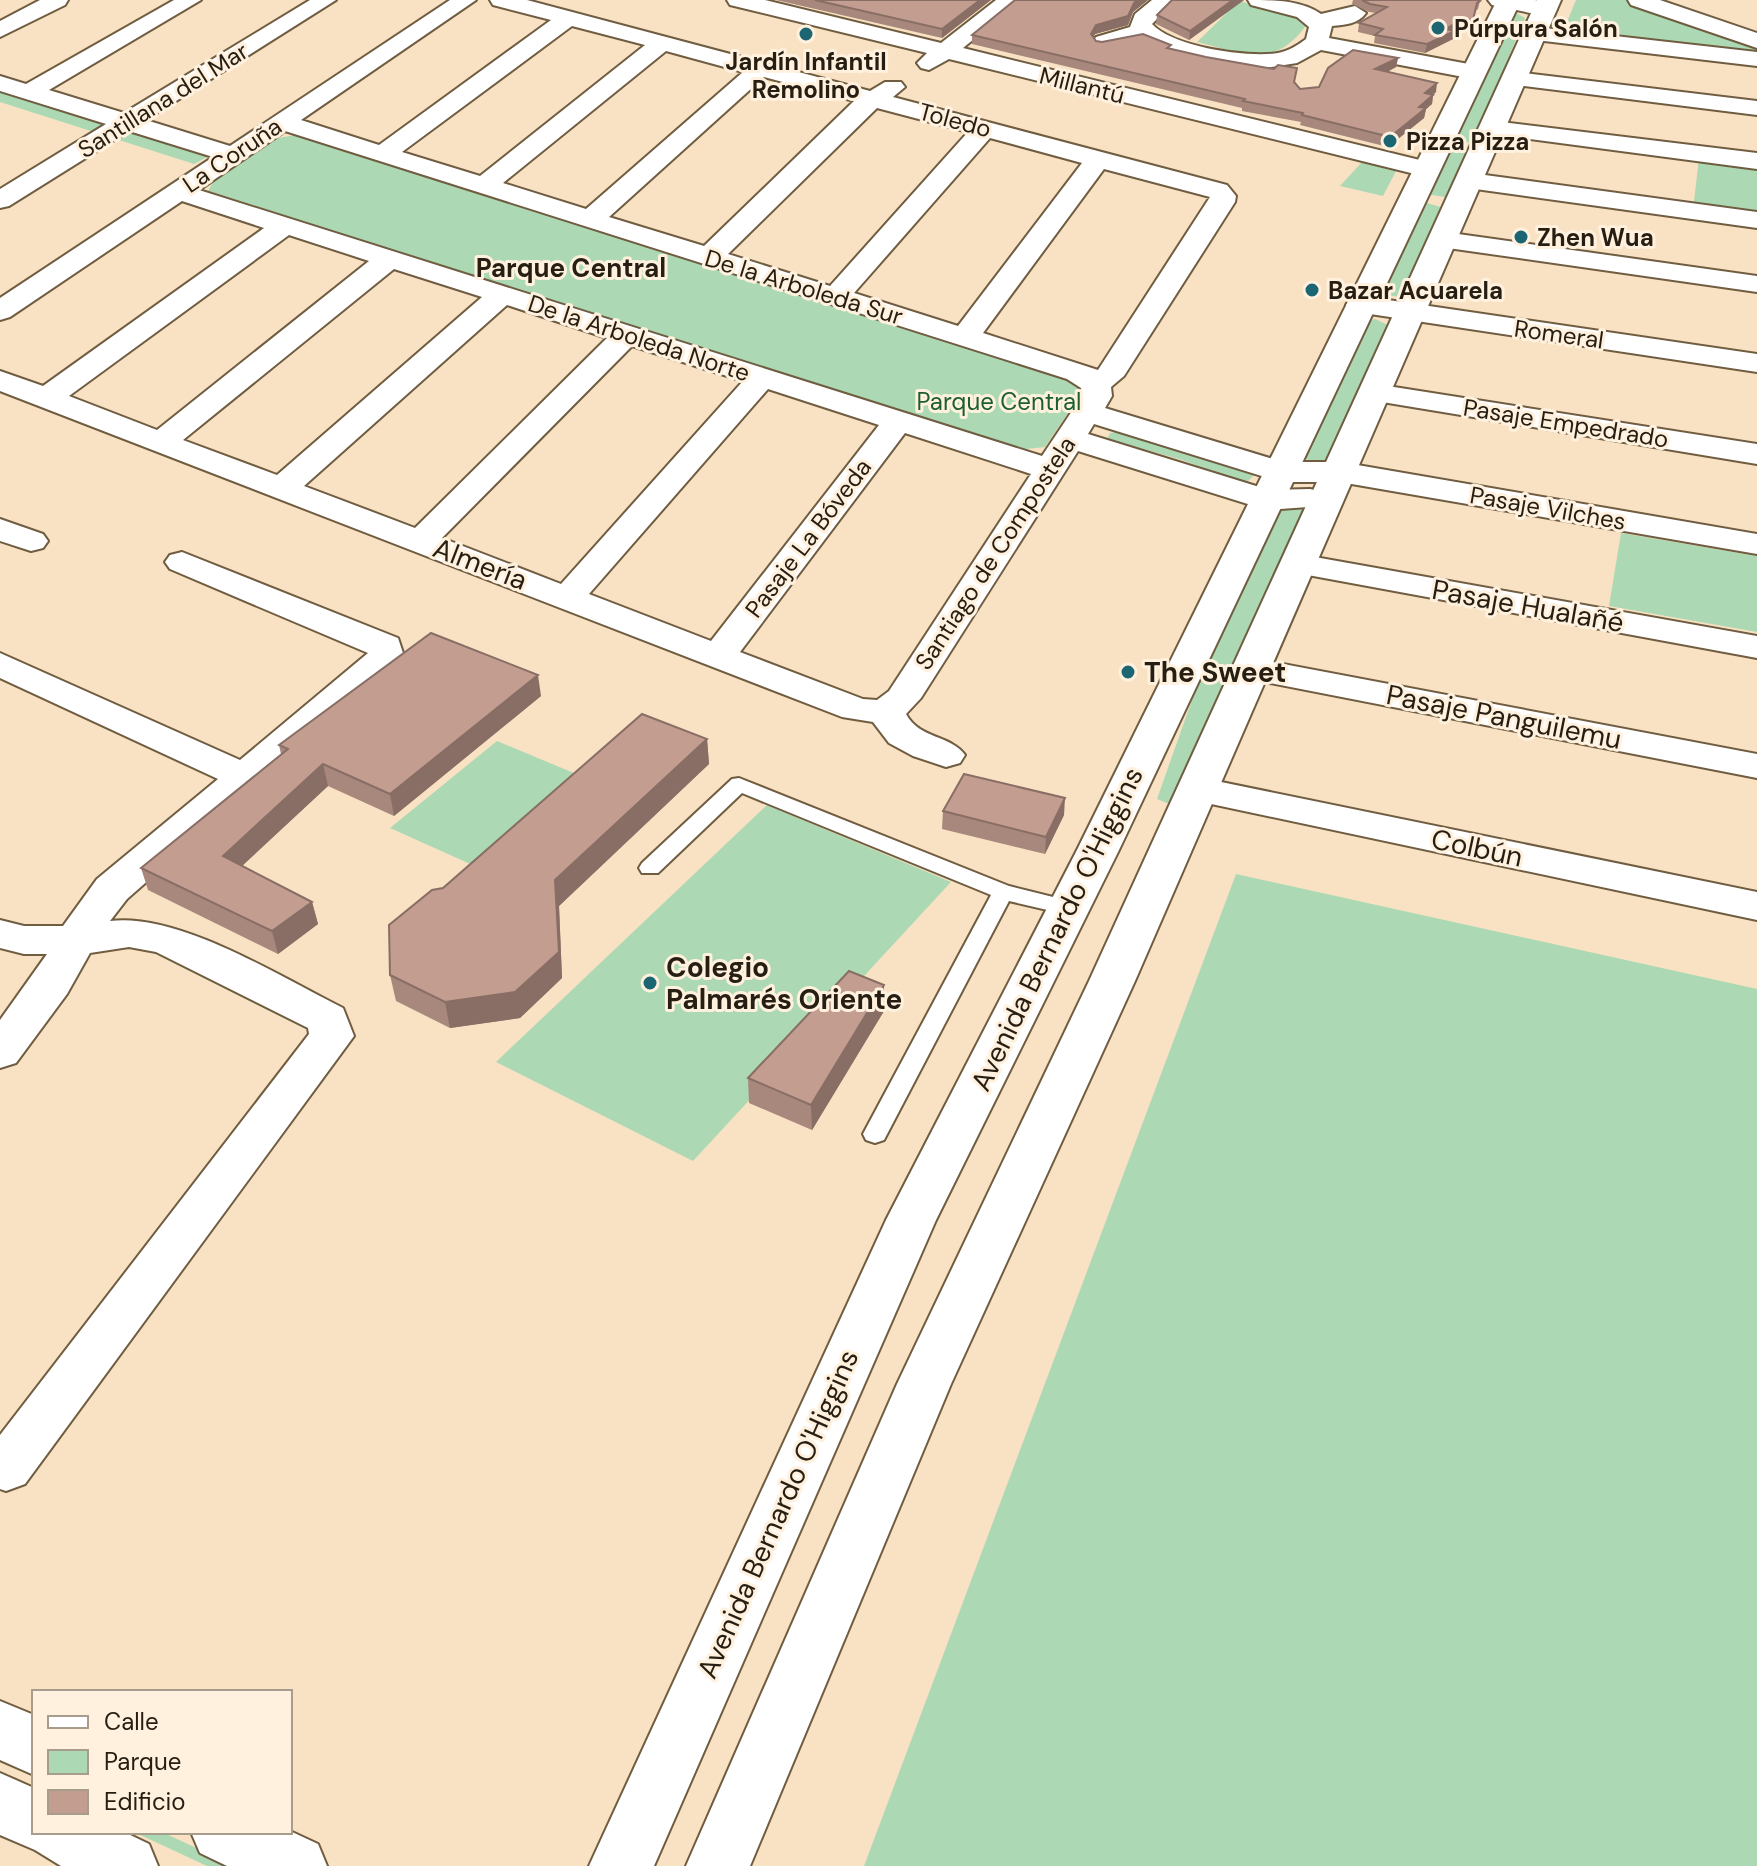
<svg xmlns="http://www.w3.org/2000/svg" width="1757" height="1866" font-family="'DM Sans',sans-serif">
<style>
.green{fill:#acd9b3}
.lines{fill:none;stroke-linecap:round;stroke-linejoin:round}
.service-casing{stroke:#705d41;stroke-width:4}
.minor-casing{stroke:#705d41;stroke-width:4}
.tertiary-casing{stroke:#705d41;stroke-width:4}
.secondary-casing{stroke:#705d41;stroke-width:4}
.service{fill:#fff;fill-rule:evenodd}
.minor{fill:#fff;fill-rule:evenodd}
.tertiary{fill:#fff;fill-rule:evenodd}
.secondary{fill:#fff;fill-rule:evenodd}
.wall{fill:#a8877c}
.shaded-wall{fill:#886e65}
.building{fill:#c39d90;stroke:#886e65;stroke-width:2}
.poi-dot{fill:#1c6573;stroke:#fff1de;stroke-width:3}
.labels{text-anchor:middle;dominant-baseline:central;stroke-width:6;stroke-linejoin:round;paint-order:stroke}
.far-poi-label{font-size:24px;font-weight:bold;fill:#261e12;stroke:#fff1de;text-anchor:start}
.far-street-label{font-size:24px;fill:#261e12;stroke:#fff1de}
.far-park-label{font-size:24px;fill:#1b5f30;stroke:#fff1de}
.far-neighbourhood-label{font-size:26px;font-weight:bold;fill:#261e12;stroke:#fff1de}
.street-label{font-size:28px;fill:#261e12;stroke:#fff1de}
.poi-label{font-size:28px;font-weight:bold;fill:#261e12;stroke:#fff1de;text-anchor:start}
</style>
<rect width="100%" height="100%" fill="#f9e2c3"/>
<!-- green -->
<g class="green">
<polygon points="1576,0 1627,0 1757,47 1757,57 1562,34"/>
<path d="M1239 1 1295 16 1304 22 1305 27C1272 70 1243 53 1197 42Z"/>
<polygon points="1516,13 1525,18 1473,143 1454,140 1497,51 1507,15"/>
<polygon points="0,89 209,156 194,164 0,102"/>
<polygon points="296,135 1087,385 1045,447 1017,450 208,191 213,182 278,138"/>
<polygon points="1452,146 1464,147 1469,152 1451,198 1426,194"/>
<polygon points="1699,158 1757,165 1757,218 1693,210"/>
<polygon points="1362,162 1396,171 1383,196 1340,186"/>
<polygon points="1420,201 1444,208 1405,298 1381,294"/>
<polygon points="1375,319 1388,325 1331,461 1313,462 1301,457 1364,322"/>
<polygon points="1134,429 1257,472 1246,483 1179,459 1107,439 1110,433"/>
<polygon points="1309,504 1172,805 1157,799 1198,683 1280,508"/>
<polygon points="1621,533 1757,556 1757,632 1609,606"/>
<polygon points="497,741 593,781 488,872 390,828"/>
<polygon points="767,805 951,882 693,1161 496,1062"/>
<polygon points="1236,874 1757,989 1757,1866 864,1866"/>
<polygon points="134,1832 162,1832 235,1866 207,1866"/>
</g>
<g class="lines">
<defs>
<polygon id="service" points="739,778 1009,886 1077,903 1080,908 1077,913 1069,915 1009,901 884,1140 875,1143 866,1140 863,1134 991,895 742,793 658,873 642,873 639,868 642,863 732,779"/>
<g id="minor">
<polygon points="40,0 68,0 65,5 0,37 0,21"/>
<path d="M174 0H201L49 90 124 113 310 0H336L146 120 230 146 450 0H476L301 120 379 145 551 20 493 5 490 0H527L870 91 885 82H901L905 87 893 97 1227 185 1236 196 1235 202 1124 376 1111 387 1112 396 1105 408 1283 462H1340L1757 534V554L1340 482H1281L1094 424 1088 434 1269 490 1310 489 1322 492 1326 499 1322 506 1267 510 1078 451 921 698 906 714C919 739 951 735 965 755L960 763 946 767 913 756 889 743 873 722 842 717 0 391V371L43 386 264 228 182 201 10 317 0 320V298L213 157 129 131 9 206 0 208V189L106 124 0 91V76L26 84ZM572 26 645 45 480 176 402 152ZM666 51 743 72 586 209 503 183ZM764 77 854 101 704 246 609 217ZM877 108 968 132 830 286 728 254ZM285 131 1067 379 1081 388 1082 396 1042 456 199 190ZM990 138 1082 163 958 326 854 293ZM1104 169 1210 197 1098 370 983 333ZM289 235 369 261 157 430 69 396ZM394 269 482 297 277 475 183 440ZM507 305 607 338 415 528 304 486ZM632 346 743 381 561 584 442 538ZM768 389 879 425 711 641 589 594ZM905 433 1031 474 889 691 877 700 863 699 740 652Z"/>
<polygon points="727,0 765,0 941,43 996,0 1021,0 963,48 1436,164 1440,169 1436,174 1427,177 949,59 929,70 921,68 917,63 927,53 730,5"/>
<path d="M1152 0H1176L1152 24C1173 47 1248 58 1278 53 1289 51 1298 45 1306 39L1309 27 1297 17 1251 5 1248 0C1273 0 1301 0 1321 14L1355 6 1366 13C1358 24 1345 25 1332 26L1329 38 1474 65 1482 67 1486 72 1482 77 1474 79 1321 50 1297 63 1265 68 1203 60 1173 53 1142 39 1104 49 1096 47 1093 42 1096 37 1130 27 1135 14Z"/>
<polygon points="1628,0 1660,0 1757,33 1757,48 1631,5"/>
<polygon points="1535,27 1757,52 1757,66 1527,39 1524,34 1527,29"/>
<polygon points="1515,72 1757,101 1757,115 1507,84 1503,79 1507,74"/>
<polygon points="1493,121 1757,153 1757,169 1484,133 1481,128 1484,123"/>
<polygon points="1470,173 1757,212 1757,228 1461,187 1457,181 1461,175"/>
<polygon points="1444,232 1757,276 1757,292 1434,246 1430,240 1434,234"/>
<polygon points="1375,384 1757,444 1757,464 1364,399 1360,393 1364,387"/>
<polygon points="0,519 43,534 48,541 43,548 31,551 0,541"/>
<path d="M182 552 398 638 404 656 127 899 110 921C178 912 281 977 343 1008L354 1036 25 1484 6 1491 0 1489V1435L309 1034 308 1028 156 952 129 947 90 953 67 994 16 1063 0 1068V1020L47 954H24L0 948V920L24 926H63L97 879 218 779 0 678V653L240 760 368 653 170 569 165 562 170 555Z"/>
<polygon points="1298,554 1757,636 1757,658 1286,571 1281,564 1286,557"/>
<polygon points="1252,658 1757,754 1757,778 1239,677 1234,669 1239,661"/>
<polygon points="1197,777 1757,892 1757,920 1183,798 1178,789 1183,780"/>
<polygon points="0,1701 34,1715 34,1775 0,1760"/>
<polygon points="0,1773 34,1788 34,1832 124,1832 149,1844 158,1866 61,1866 35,1850 0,1835"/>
<polygon points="290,1831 318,1844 327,1866 227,1866 200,1853 191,1832"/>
</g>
<g id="tertiary">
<polygon points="1488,0 1535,0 1553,4 1557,9 1553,14 1545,16 1492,5"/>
<polygon points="1361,296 1757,354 1757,372 1350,311 1346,305 1350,299"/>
</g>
<g id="secondary">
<polygon points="1497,0 1521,0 1119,850 936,1220 654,1866 589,1866 886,1220 1077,850"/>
<polygon points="1537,0 1561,0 1135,981 951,1384 750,1866 686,1866 897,1384 1089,981"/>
</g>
</defs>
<!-- service casing -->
<use href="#service" class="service-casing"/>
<!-- minor casing -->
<use href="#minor" class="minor-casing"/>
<!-- tertiary casing -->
<use href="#tertiary" class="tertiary-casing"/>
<!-- secondary casing -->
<use href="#secondary" class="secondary-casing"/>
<!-- service -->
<use href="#service" class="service"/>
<!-- minor -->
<use href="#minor" class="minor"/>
<!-- tertiary -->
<use href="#tertiary" class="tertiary"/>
<!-- secondary -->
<use href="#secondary" class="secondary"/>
</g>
<!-- wall -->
<g class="wall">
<polygon points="776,0 991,0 942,38"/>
<polygon points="1015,0 1148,0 1133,12 1128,25 1095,34 1093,37 1096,41 1170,48 1294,83 1300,89 1319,87 1398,58 1396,67 1387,72 1436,92 1433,95 1432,104 1426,109 1424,118 1388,147 1300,125 1301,122 1242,111 1242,108 972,44 972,35"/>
<polygon points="1244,0 1189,40 1156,24 1157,15"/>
<polygon points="1353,0 1477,0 1480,1 1478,9 1475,11 1471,28 1459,27 1455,31 1453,39 1425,53 1374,43 1375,36 1358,32 1359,23 1376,13 1369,12 1352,4"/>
<polygon points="541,696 394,816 328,786 242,866 312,902 318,924 278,954 148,890 141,868 281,754 279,745"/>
<polygon points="707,739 709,764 559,906 562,978 520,1018 450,1028 396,1001 390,975 443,888"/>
<polygon points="943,811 1064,815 1045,854 942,829"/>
<polygon points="884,985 884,1011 812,1130 749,1103 748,1078"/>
</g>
<!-- shaded-wall -->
<g class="shaded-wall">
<polygon points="980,0 991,0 942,38 942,29"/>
<polygon points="1137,0 1148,0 1133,12 1128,25 1095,34 1090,44 1091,34 1096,25"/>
<polygon points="1233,0 1244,0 1189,40 1190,31"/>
<polygon points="1460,20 1459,28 1455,31 1453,39 1425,53 1427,44 1446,29"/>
<polygon points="1398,58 1396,67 1374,79 1375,69"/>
<polygon points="1437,83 1436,92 1423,102 1425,93"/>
<polygon points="1433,95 1432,104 1426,109 1424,118 1388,147 1390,137 1419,107"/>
<polygon points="538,675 541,696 394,816 390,794"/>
<polygon points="707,739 709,764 559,906 562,978 520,1018 450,1028 445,1002 555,880"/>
<polygon points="323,764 328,786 229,878 223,856"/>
<polygon points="1065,798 1064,815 1045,854 1046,837"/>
<polygon points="312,902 318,924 278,954 272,931"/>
<polygon points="884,985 884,1011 812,1130 811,1105"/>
</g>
<!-- building -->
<g class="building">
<polygon points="815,0 980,0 942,29"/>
<polygon points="1015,0 1137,0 1134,3 1128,16 1096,25 1091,34 1096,41 1102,42 1143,34 1171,45 1167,48 1206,57 1274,69 1278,65 1297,68 1294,82 1300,89 1319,87 1328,68 1353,50 1398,58 1375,69 1437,83 1425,93 1433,95 1419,107 1426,108 1390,137 1302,115 1303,113 1243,101 1245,99 972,35"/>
<polygon points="1172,0 1233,0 1190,31 1157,15"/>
<polygon points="1362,0 1477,0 1480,1 1477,3 1473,20 1453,18 1460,20 1446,29 1455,31 1427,44 1375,35 1383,29 1359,23 1387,7 1370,4"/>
<polygon points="431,633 538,675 390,794 323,764 223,856 312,902 272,931 141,868 288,749 279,745"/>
<polygon points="642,714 707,739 555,880 559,952 515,992 445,1002 390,975 389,925 432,890 443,888"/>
<polygon points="964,774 1065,798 1046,837 943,811"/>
<polygon points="849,971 884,985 811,1105 748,1078"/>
</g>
<!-- markers -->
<g class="poi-dot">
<circle cx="1438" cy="28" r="8"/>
<circle cx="806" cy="34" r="8"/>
<circle cx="1390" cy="141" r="8"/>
<circle cx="1521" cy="237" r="8"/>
<circle cx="1312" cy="290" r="8"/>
<circle cx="1128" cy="672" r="8"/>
<circle cx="650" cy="983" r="8"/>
</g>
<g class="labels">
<!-- far-poi labels -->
<g class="far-poi-label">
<text x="1454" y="28">Púrpura Salón</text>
<text x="806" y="61" text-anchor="middle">Jardín Infantil<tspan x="806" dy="28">Remolino</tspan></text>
<text x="1406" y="141">Pizza Pizza</text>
<text x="1537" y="237">Zhen Wua</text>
<text x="1328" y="290">Bazar Acuarela</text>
</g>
<!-- far-street labels -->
<g class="far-street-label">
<text transform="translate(1082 85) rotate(14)">Millantú</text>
<text transform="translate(163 100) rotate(-32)">Santillana del Mar</text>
<text transform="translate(955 120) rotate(15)">Toledo</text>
<text transform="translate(232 155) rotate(-34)">La Coruña</text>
<text transform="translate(804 287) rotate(17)">De la Arboleda Sur</text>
<text transform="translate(1559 334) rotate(8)">Romeral</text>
<text transform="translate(639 338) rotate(18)">De la Arboleda Norte</text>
<text transform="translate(1566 423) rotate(9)">Pasaje Empedrado</text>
<text transform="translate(1548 508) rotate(10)">Pasaje Vilches</text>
<text transform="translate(808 538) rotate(-53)">Pasaje La Bóveda</text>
<text transform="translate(995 553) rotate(-57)">Santiago de Compostela</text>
</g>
<!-- far-park labels -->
<g class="far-park-label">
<text x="999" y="401">Parque Central</text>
</g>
<!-- far-neighbourhood labels -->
<g class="far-neighbourhood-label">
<text x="571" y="268">Parque Central</text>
</g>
<!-- street labels -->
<g class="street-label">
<text transform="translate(480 564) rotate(21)">Almería</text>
<text transform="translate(1528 606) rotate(10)">Pasaje Hualañé</text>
<text transform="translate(1504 717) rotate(11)">Pasaje Panguilemu</text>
<text transform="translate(1477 848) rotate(12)">Colbún</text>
<text transform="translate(1057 929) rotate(-64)">Avenida Bernardo O'Higgins</text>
<text transform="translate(778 1514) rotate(-66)">Avenida Bernardo O'Higgins</text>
</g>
<!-- poi labels -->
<g class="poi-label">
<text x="1144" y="672">The Sweet</text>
<text x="666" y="967">Colegio<tspan x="666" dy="32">Palmarés Oriente</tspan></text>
</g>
</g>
<!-- legend -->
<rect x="32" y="1690" width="260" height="144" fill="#fff1de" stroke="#a89d8c" stroke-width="2"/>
<rect x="48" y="1716" width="40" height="12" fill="#ffffff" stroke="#a89d8c" stroke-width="2"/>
<text x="104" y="1730" font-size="24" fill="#261e12">Calle</text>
<rect x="48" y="1750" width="40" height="24" fill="#acd9b3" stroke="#a89d8c" stroke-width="2"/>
<text x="104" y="1770" font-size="24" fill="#261e12">Parque</text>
<rect x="48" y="1790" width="40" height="24" fill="#c39d90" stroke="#a89d8c" stroke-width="2"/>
<text x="104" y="1810" font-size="24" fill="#261e12">Edificio</text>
</svg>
